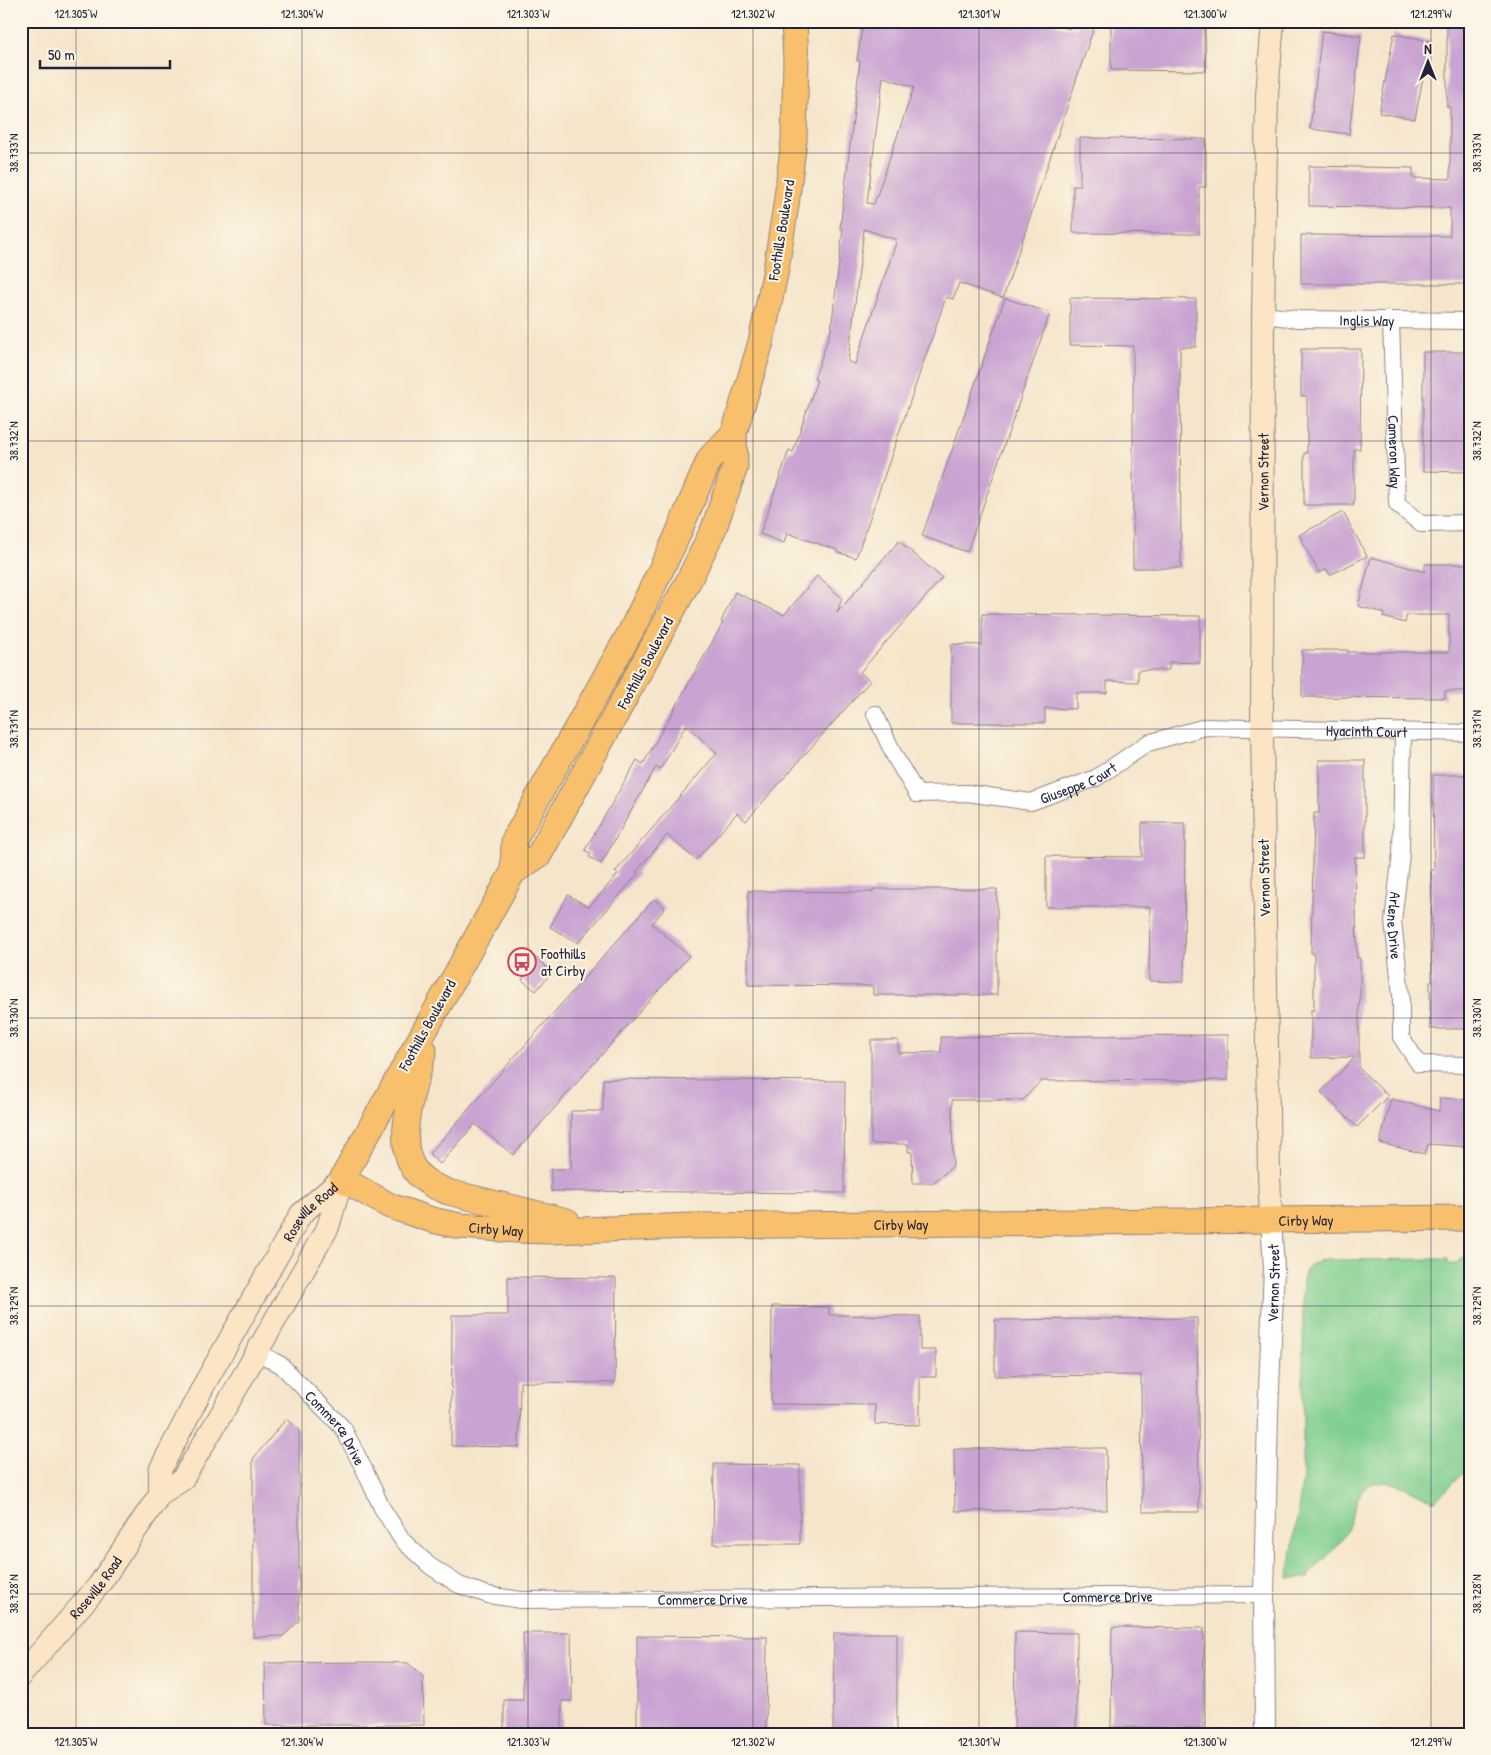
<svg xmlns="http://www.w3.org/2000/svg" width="1491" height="1755" font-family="'Patrick Hand',sans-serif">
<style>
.green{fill:#7dcd8e;stroke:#507864}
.forest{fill:#66b079;stroke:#44695a}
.building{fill:#c9a3d2;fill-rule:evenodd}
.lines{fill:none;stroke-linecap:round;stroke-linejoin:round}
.minor-casing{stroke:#8c8482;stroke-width:18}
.tertiary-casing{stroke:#8c8482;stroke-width:22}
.secondary-casing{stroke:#8c8482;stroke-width:24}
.primary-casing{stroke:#8c8482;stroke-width:27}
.minor{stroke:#fff;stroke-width:16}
.tertiary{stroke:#fff;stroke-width:20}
.secondary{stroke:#fce5c4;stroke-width:22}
.primary{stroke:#f8bf6c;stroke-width:25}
.ticks{fill:none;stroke:#22223b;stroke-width:1;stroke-opacity:0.45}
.labels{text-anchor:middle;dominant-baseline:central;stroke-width:4;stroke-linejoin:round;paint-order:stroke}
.street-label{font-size:15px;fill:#22223b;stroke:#fcf5e5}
.poi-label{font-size:15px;fill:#22223b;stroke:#fcf5e5;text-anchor:start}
.neatline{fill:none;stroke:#22223b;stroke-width:2}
.ticks-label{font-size:12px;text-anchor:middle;fill:#22223b}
</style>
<rect width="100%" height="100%" fill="#fcf5e5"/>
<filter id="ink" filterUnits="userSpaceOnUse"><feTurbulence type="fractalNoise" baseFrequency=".02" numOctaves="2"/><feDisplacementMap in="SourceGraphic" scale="10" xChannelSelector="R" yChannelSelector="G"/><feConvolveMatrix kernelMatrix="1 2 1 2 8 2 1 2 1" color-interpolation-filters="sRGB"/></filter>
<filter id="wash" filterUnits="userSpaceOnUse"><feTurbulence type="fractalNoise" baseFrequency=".0096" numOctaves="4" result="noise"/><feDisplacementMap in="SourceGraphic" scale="20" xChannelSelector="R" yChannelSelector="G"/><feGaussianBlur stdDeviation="1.12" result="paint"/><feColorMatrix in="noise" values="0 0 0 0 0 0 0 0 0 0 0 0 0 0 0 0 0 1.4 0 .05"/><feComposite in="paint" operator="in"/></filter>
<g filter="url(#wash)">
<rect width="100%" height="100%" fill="#f5e5ca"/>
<!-- green -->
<path class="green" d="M1470 1258V1466L1434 1502C1414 1492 1375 1466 1359 1496 1353 1509 1351 1524 1344 1536 1337 1548 1319 1564 1308 1576L1309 1578H1288L1303 1477V1281C1305 1267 1312 1261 1325 1260L1448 1259V1264H1458L1461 1259Z"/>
<!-- forest -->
<polygon class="forest" points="1305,21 1470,21 1470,25 1305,26"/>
<g id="blocks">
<!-- building -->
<g class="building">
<path d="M863 21H1046L1069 29 1070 27 1076 29 1079 22 1094 27 1003 298 959 283 953 299 946 297 856 558 837 552V550L787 533 784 543 760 534 789 450 793 452 817 380 814 379 831 330 843 229H840L860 61H857ZM883 77 914 87 874 204 867 203ZM864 229 897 240 855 364 848 362Z"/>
<polygon points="1111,22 1205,23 1206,71 1111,70"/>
<polygon points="1447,26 1470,26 1470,284 1301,284 1301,235 1450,236 1450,208 1309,206 1309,166 1413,168 1413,178 1450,179 1450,107 1447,107"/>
<polygon points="1322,31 1361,36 1349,134 1310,129"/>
<polygon points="1394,34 1430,41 1415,119 1379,113"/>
<polygon points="1080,138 1206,139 1206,187 1199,187 1199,234 1073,233 1073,186 1080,186"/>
<polygon points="1005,298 1050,313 967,552 922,536"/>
<polygon points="1070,298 1196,299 1196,347 1180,347 1181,568 1133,568 1133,346 1070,345"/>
<polygon points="1301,349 1361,349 1360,449 1354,449 1354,505 1304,505 1304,453 1307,453 1307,396 1301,396"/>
<polygon points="1423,352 1470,352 1470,472 1423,471"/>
<polygon points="1343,512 1367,556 1330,575 1327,569 1319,573 1299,535"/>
<polygon points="899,541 942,578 860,672 870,681 746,821 737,813 696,860 667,835 636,872 638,874 578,943 550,927 568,895 589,907 618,874 615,872 717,753 686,725 660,770 656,767 601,864 589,857 591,854 585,850 637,760 643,764 723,623 721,622 735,592 784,615 817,576 842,598 837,613"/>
<polygon points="1371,557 1425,572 1425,564 1468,564 1470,691 1445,691 1445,698 1302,697 1302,650 1348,650 1348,652 1449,652 1449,615 1407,615 1405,623 1383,617 1384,613 1358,606"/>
<polygon points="982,614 1200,616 1200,663 1169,662 1169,670 1138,670 1138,682 1107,681 1107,693 1076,693 1076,709 1045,708 1045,723 951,723 951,644 982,645"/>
<polygon points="1319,760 1365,760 1365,857 1355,857 1357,958 1360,958 1360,1003 1359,1003 1359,1068 1388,1096 1357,1127 1321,1092 1355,1057 1311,1058 1311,1010 1314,1010 1314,953 1311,953 1314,813 1319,813"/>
<polygon points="1433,775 1470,775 1470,1029 1430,1029 1430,982 1432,982 1431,870 1434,870"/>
<polygon points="1142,823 1185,823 1184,982 1149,981 1150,907 1046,907 1046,856 1142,857"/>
<polygon points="873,889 997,889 997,995 873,995 873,986 748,985 748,891 873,892"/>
<polygon points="654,899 665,908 652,924 689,956 513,1155 475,1124 440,1164 429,1154"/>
<polygon points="535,957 552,972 536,991 522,980"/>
<polygon points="1228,1035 1228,1080 1041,1081 1023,1100 952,1100 953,1166 933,1183 913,1183 912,1152 908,1152 908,1144 871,1144 871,1040 898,1040 898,1053 941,1052 941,1037"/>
<polygon points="603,1079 845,1081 844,1193 551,1191 551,1169 571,1169 571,1111 603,1111"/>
<polygon points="1440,1098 1470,1100 1470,1147 1428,1144 1425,1154 1380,1143 1391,1099 1439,1111"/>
<polygon points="508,1277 616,1278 615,1383 520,1382 519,1447 451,1446 452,1315 508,1315"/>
<polygon points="772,1306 829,1307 829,1315 920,1316 920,1350 936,1350 936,1377 920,1377 920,1425 875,1424 875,1405 771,1404"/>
<polygon points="1197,1318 1199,1512 1142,1512 1141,1375 995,1376 995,1320"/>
<polygon points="286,1419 299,1430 299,1621 283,1636 253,1637 253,1459"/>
<polygon points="1106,1448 1107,1510 955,1511 954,1449"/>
<polygon points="714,1464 800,1465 800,1544 713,1544"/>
<polygon points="1112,1627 1204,1628 1203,1728 1111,1727"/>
<polygon points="1015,1632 1077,1633 1076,1734 1014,1734"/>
<polygon points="523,1633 571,1633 572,1701 562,1701 562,1734 504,1734 504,1700 523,1700"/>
<polygon points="834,1633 897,1633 897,1734 833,1734"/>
<polygon points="637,1636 767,1637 766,1734 637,1734"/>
<polygon points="377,1662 408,1663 423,1676 424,1725 266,1725 265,1663"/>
</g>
</g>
</g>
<g filter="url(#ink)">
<use href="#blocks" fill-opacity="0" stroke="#8c8482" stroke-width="1"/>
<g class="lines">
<defs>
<g id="minor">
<path id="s1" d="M1263 315 1298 319 1470 321"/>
<path id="s2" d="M1391 321 1397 504 1421 524 1470 523"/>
<path id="s3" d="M875 714 895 757 917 794 967 793 1031 802 1096 778 1148 743 1205 727 1470 733"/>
<path id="s4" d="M1403 731 1401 854 1393 921 1401 995V1037L1419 1064 1470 1065"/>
<path id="s5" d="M257 1352 281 1365 343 1428 364 1469 382 1508 403 1541 430 1566 459 1585 488 1595 521 1600 1264 1595"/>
</g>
<g id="tertiary">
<path id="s6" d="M1265 1734 1264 1595 1268 1413 1274 1268 1271 1220"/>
</g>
<g id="secondary">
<path id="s7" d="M1271 1220 1269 1174 1262 728 1263 315 1267 95 1273 21"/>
<path id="s8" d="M160 1494V1470L205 1383 301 1214 342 1179"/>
<path id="s9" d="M21 1675 99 1585 160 1494 182 1480 232 1396 328 1227 342 1179"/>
</g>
<g id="primary">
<path id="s10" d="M794 21 796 60 794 140 786 205 776 269 761 342 734 433 735 467 714 528 688 582 539 855 513 872 342 1179 390 1206 432 1220 460 1226 516 1230 552 1231 691 1226 1470 1218"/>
<polyline points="513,872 514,840 631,631 674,543 710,458 734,433"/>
<path d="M424 1050C415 1084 391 1145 418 1174 426 1183 436 1187 448 1192L567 1221"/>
</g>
</defs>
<!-- minor casing -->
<use href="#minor" class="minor-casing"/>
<!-- tertiary casing -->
<use href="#tertiary" class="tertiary-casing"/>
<!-- secondary casing -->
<use href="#secondary" class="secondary-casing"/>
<!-- primary casing -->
<use href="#primary" class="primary-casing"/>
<!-- minor -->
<use href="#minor" class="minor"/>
<!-- tertiary -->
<use href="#tertiary" class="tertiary"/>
<!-- secondary -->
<use href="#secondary" class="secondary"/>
<!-- primary -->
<use href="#primary" class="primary"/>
</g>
</g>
<!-- ticks -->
<path class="ticks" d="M76 21V1734M302 21V1734M528 21V1734M753 21V1734M979 21V1734M1205 21V1734M1431 21V1734M21 153H1470M21 441H1470M21 729H1470M21 1018H1470M21 1306H1470M21 1594H1470"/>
<!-- icons -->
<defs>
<symbol id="bus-ring" viewBox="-11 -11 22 22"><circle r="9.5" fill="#fcf5e5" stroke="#d1495b" stroke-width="1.5"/><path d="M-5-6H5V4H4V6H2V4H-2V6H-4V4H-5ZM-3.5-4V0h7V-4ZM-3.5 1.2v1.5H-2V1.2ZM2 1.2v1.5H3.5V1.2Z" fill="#d1495b"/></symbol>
</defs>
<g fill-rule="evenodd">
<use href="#bus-ring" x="506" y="946" width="32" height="32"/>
</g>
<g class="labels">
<!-- street labels -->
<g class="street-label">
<text transform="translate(781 230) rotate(-81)">Foothills Boulevard</text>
<text stroke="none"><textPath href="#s1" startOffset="104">Inglis Way</textPath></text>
<text stroke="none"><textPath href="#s2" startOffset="131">Cameron Way</textPath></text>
<text stroke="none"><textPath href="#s7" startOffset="748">Vernon Street</textPath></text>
<text transform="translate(645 663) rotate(-62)">Foothills Boulevard</text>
<text stroke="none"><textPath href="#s3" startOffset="558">Hyacinth Court</textPath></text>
<text stroke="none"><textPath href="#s3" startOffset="256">Giuseppe Court</textPath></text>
<text transform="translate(1264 878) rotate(-91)">Vernon Street</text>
<text stroke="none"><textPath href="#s4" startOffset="195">Arlene Drive</textPath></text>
<text transform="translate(427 1025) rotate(-61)">Foothills Boulevard</text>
<text stroke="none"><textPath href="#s8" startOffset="324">Roseville Road</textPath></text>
<text stroke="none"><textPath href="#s10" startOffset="2245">Cirby Way</textPath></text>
<text stroke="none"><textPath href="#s10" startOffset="1840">Cirby Way</textPath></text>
<text stroke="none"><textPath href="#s10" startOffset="1435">Cirby Way</textPath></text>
<text stroke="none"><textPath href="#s6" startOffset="451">Vernon Street</textPath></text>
<text stroke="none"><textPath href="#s5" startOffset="111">Commerce Drive</textPath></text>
<text stroke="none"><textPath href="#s9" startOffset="115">Roseville Road</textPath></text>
<text stroke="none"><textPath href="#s5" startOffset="966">Commerce Drive</textPath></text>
<text stroke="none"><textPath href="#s5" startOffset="561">Commerce Drive</textPath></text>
</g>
<!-- poi labels -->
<g class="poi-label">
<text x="541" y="953">Foothills<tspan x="541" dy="17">at Cirby</tspan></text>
</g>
</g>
<!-- margin -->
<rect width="1491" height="1755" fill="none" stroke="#fcf5e5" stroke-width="55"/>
<!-- north arrow -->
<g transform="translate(1428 62)" stroke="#fcf5e5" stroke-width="4" paint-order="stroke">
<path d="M0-4L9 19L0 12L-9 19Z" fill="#22223b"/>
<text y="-8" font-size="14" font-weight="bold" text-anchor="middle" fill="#22223b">N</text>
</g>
<!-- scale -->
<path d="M40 60v8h130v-8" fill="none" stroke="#22223b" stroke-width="2.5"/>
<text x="48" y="60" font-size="15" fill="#22223b" stroke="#fcf5e5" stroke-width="4" paint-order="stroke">50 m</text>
<rect x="28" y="28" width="1436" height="1700" class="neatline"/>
<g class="ticks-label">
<text x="76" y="18">121.305°W</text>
<text x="302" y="18">121.304°W</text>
<text x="528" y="18">121.303°W</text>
<text x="753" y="18">121.302°W</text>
<text x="979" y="18">121.301°W</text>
<text x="1205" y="18">121.300°W</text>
<text x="1431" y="18">121.299°W</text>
<text transform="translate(14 153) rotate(-90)" y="4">38.733°N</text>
<text transform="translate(1477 153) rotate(-90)" y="4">38.733°N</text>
<text transform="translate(14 441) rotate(-90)" y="4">38.732°N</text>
<text transform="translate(1477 441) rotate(-90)" y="4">38.732°N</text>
<text transform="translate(14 729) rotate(-90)" y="4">38.731°N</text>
<text transform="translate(1477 729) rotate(-90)" y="4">38.731°N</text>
<text transform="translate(14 1018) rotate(-90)" y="4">38.730°N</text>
<text transform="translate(1477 1018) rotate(-90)" y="4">38.730°N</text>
<text transform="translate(14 1306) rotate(-90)" y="4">38.729°N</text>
<text transform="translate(1477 1306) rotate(-90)" y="4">38.729°N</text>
<text transform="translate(14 1594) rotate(-90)" y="4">38.728°N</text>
<text transform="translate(1477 1594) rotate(-90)" y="4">38.728°N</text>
<text x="76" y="1746">121.305°W</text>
<text x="302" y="1746">121.304°W</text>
<text x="528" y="1746">121.303°W</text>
<text x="753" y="1746">121.302°W</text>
<text x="979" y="1746">121.301°W</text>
<text x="1205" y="1746">121.300°W</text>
<text x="1431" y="1746">121.299°W</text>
</g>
</svg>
